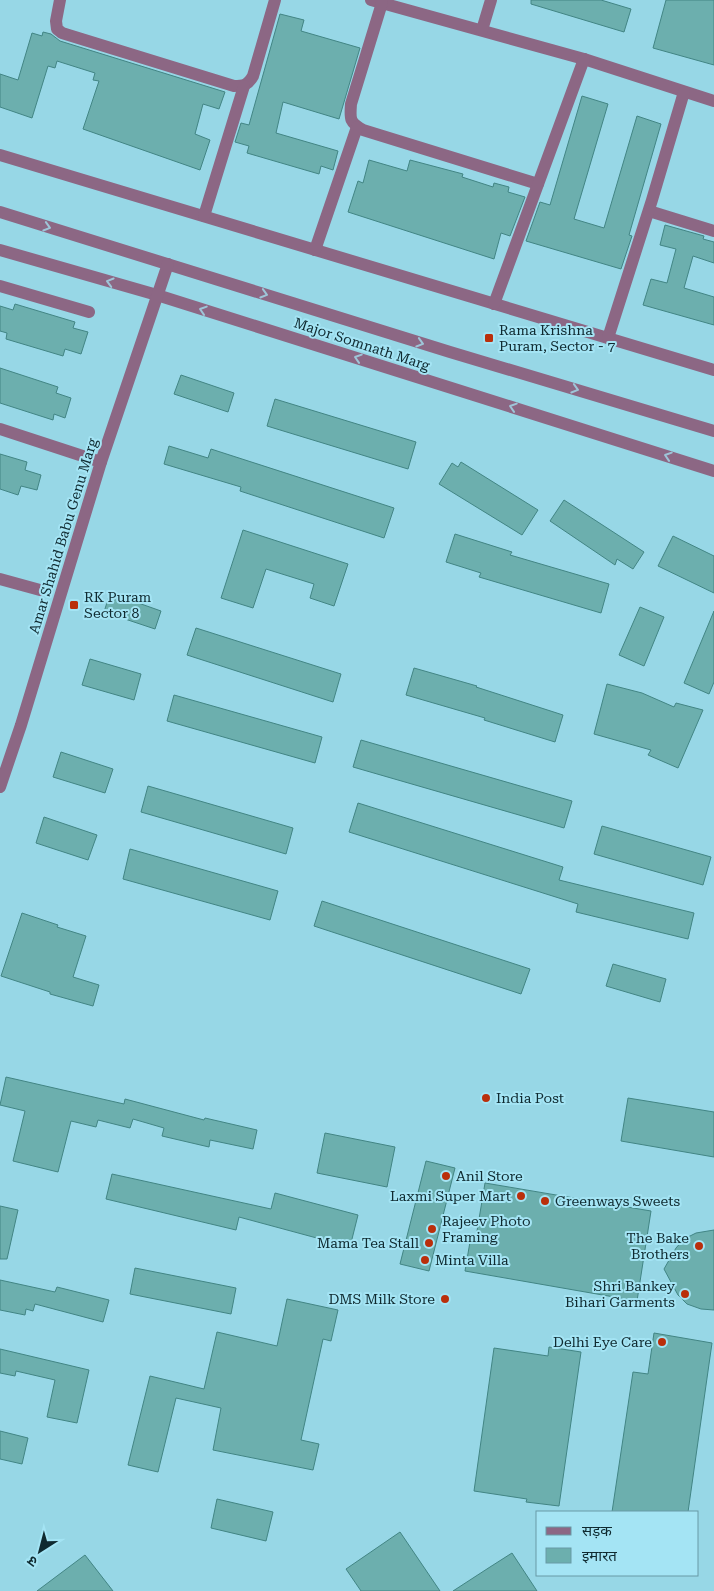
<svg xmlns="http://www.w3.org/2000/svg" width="714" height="1591" font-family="'Roboto Serif','Noto Sans Devanagari',serif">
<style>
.building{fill:#6cafae;stroke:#428584}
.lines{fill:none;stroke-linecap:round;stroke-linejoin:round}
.minor{stroke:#8c6784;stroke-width:12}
.oneway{stroke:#9ec5d8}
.poi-dot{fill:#ba2f0b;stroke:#a4e4f4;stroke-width:2}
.labels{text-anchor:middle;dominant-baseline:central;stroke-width:4;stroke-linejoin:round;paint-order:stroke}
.poi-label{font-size:14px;fill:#0f2a30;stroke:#a4e4f4;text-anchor:start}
.street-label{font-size:14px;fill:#0f2a30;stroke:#a4e4f4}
</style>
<rect width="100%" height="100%" fill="#97d7e6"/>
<!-- building -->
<g class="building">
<polygon points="531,0 601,0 631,9 624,32 531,4"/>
<polygon points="666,0 714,0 714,65 653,48"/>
<polygon points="280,14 304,20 301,31 360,48 339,119 283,102 276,133 338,151 333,170 321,166 319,174 247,153 249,146 235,142 241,123 249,125"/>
<polygon points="43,32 51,34 60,41 225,92 219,109 203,104 195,134 210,140 200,170 83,129 99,81 93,80 95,73 57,61 55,68 48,66 32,118 0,107 0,74 18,80 32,33 42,36"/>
<polygon points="582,96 608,104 574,219 604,228 637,116 661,124 629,235 632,236 621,269 526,241 540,202 550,205"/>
<polygon points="369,160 407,171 410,160 463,174 462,177 493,187 494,183 509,187 508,192 525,197 510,236 501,233 494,259 348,212 358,181 363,183"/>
<polygon points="665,225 704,236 703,239 714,242 714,263 693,256 684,288 714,297 714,325 643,305 651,279 667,283 676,249 660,245"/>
<polygon points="15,304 75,322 73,328 88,332 81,354 65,349 63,356 6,339 7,333 0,331 0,306 13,310"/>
<polygon points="0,368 58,387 56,393 71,398 65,418 54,414 53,420 0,403"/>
<polygon points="181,375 234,393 228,412 174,394"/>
<polygon points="275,399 416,442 408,469 267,426"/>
<polygon points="169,446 208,458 211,449 394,508 384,538 240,491 241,487 164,464"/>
<polygon points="0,454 27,462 25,470 41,475 37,490 21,486 18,495 0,489"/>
<polygon points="461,462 538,510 522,535 439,484 452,463 458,467"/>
<polygon points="564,500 644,552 633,569 617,559 615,565 550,521"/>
<polygon points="243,530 348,564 334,606 310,598 314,584 266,569 253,608 221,598"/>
<polygon points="455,534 512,552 510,555 609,584 601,613 479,577 481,573 446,562"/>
<polygon points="673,536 714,556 714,593 658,566"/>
<polygon points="110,593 161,611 155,629 104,612"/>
<polygon points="640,607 664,617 644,666 619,655"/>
<polygon points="714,611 714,682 709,694 684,683"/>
<polygon points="196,628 341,674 333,702 187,655"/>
<polygon points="90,659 141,674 134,700 82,685"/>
<polygon points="414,668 477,686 476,687 563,715 555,742 484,720 485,718 406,695"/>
<polygon points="607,684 642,693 674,707 676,703 703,710 678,768 648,755 651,750 594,734"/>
<polygon points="174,695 322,737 315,763 167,721"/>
<polygon points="361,740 572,801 564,828 353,767"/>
<polygon points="61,752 113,769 105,793 53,777"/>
<polygon points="148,786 293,828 286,854 141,812"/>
<polygon points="358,803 563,867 559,880 694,913 688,939 576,912 578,904 349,832"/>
<polygon points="44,817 97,835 88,860 36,843"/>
<polygon points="602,826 711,857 703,885 594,854"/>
<polygon points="130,849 278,891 270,920 123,879"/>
<polygon points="322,901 530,969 521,994 314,926"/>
<polygon points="22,913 58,925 57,927 86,936 73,977 99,985 93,1006 50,994 50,992 1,976"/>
<polygon points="613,964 666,979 660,1002 606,986"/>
<polygon points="6,1077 124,1104 125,1099 204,1120 205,1118 257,1130 253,1149 210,1140 209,1147 162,1136 164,1128 133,1119 130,1128 98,1120 96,1127 71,1121 58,1172 13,1161 25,1111 0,1105"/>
<polygon points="628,1098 714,1112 714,1157 621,1141"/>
<polygon points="325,1133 395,1147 387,1187 317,1173"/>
<polygon points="426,1161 455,1168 429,1271 400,1264"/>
<polygon points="112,1174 271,1209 275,1193 358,1215 350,1247 239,1217 236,1230 106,1199"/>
<polygon points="485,1183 651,1211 637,1301 465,1271 471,1236 476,1237"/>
<polygon points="0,1206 18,1210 7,1259 0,1259"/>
<polygon points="714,1230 714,1310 701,1309 687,1304 678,1295 664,1269 676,1248 684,1239 696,1233"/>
<polygon points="135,1268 236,1288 231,1314 130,1294"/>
<polygon points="0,1280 55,1292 57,1287 109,1300 103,1322 35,1304 33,1311 26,1309 25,1315 0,1310"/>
<polygon points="287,1299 338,1310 331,1341 323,1339 301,1440 319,1444 313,1470 213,1450 221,1408 176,1398 158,1472 128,1465 150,1376 204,1389 217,1332 277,1346"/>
<polygon points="654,1333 712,1343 688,1512 612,1512 633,1372 648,1374"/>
<polygon points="549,1347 581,1352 559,1506 526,1502 527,1499 474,1491 494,1348 548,1356"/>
<polygon points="0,1349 89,1370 77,1423 47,1417 55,1380 16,1371 15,1376 0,1373"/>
<polygon points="0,1431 28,1438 22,1464 0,1459"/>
<polygon points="217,1499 273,1512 266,1541 211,1528"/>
<polygon points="400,1532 440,1591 361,1591 346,1569"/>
<polygon points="512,1553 537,1591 453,1591 490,1567"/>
<polygon points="85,1555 113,1591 37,1591"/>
</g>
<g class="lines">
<!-- minor -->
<g class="minor">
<path d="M60 0 56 21 57 29 62 33 234 86C244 86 248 85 253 76L275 0"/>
<polyline points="371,0 584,59 714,101"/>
<path d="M382 3 351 104C350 119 349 122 363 130L538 184"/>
<polyline points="482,30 491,0"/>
<polyline points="0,155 714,370"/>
<polyline points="649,211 714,231"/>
<polyline points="0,212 450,352 714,431"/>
<polyline points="204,216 244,86"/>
<polyline points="0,250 157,295 714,471"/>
<polyline points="315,250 357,127"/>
<polyline points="0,286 89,312"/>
<polyline points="494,304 584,59"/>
<polyline points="608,338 652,200 684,92"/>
<polyline points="0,429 101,462"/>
<polyline points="0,579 40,590"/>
<polyline points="0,787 21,725 101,462 168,264"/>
</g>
</g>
<!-- one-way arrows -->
<defs><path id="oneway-chevron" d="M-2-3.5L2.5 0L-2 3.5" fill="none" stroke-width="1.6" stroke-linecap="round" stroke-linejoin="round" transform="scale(1.25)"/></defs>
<g class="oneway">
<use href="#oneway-chevron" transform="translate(47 227) rotate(17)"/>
<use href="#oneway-chevron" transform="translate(110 282) rotate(-164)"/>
<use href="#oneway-chevron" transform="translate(264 294) rotate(17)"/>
<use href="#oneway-chevron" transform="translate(203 310) rotate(-162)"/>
<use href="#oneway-chevron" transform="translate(420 343) rotate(17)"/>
<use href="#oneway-chevron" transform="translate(358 358) rotate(-162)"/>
<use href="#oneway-chevron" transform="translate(575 389) rotate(17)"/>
<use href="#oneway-chevron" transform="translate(513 407) rotate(-162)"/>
<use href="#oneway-chevron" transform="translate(668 456) rotate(-162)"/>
</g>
<!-- markers -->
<g class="poi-dot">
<rect x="484" y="333" width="10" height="10" rx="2.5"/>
<rect x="69" y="600" width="10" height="10" rx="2.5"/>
<circle cx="486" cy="1098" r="5"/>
<circle cx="446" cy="1176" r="5"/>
<circle cx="521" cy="1196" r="5"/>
<circle cx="545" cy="1201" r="5"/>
<circle cx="432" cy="1229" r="5"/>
<circle cx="429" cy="1243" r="5"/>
<circle cx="699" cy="1246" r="5"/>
<circle cx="425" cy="1260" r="5"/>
<circle cx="685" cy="1294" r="5"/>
<circle cx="445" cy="1299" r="5"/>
<circle cx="662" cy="1342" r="5"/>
</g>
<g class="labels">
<!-- poi labels -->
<g class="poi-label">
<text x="499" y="330">Rama Krishna<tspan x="499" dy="16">Puram, Sector - 7</tspan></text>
<text x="84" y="597">RK Puram<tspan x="84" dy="16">Sector 8</tspan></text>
<text x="496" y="1098">India Post</text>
<text x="456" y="1176">Anil Store</text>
<text x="511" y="1196" text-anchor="end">Laxmi Super Mart</text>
<text x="555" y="1201">Greenways Sweets</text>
<text x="442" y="1221">Rajeev Photo<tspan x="442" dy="16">Framing</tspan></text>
<text x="689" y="1238" text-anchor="end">The Bake<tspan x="689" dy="16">Brothers</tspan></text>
<text x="419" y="1243" text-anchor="end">Mama Tea Stall</text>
<text x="435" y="1260">Minta Villa</text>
<text x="675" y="1286" text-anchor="end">Shri Bankey<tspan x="675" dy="16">Bihari Garments</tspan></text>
<text x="435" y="1299" text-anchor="end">DMS Milk Store</text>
<text x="652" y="1342" text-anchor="end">Delhi Eye Care</text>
</g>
<!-- street labels -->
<g class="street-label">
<text transform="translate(362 344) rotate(18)">Major Somnath Marg</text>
<text transform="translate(63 536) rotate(-73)">Amar Shahid Babu Genu Marg</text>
</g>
</g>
<!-- legend -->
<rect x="536" y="1511" width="162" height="65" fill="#a4e4f4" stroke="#689aa6"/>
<rect x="546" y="1527" width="25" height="8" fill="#8c6784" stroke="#689aa6"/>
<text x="582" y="1536" font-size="15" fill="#0f2a30">सड़क</text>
<rect x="546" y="1548" width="25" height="15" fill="#6cafae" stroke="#689aa6"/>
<text x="582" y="1561" font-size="15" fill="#0f2a30">इमारत</text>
<!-- north arrow -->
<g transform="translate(40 1551) rotate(216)" stroke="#a4e4f4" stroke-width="4" paint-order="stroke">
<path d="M0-4L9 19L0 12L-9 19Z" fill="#0f2a30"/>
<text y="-8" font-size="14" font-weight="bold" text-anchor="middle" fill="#0f2a30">उ</text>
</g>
</svg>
